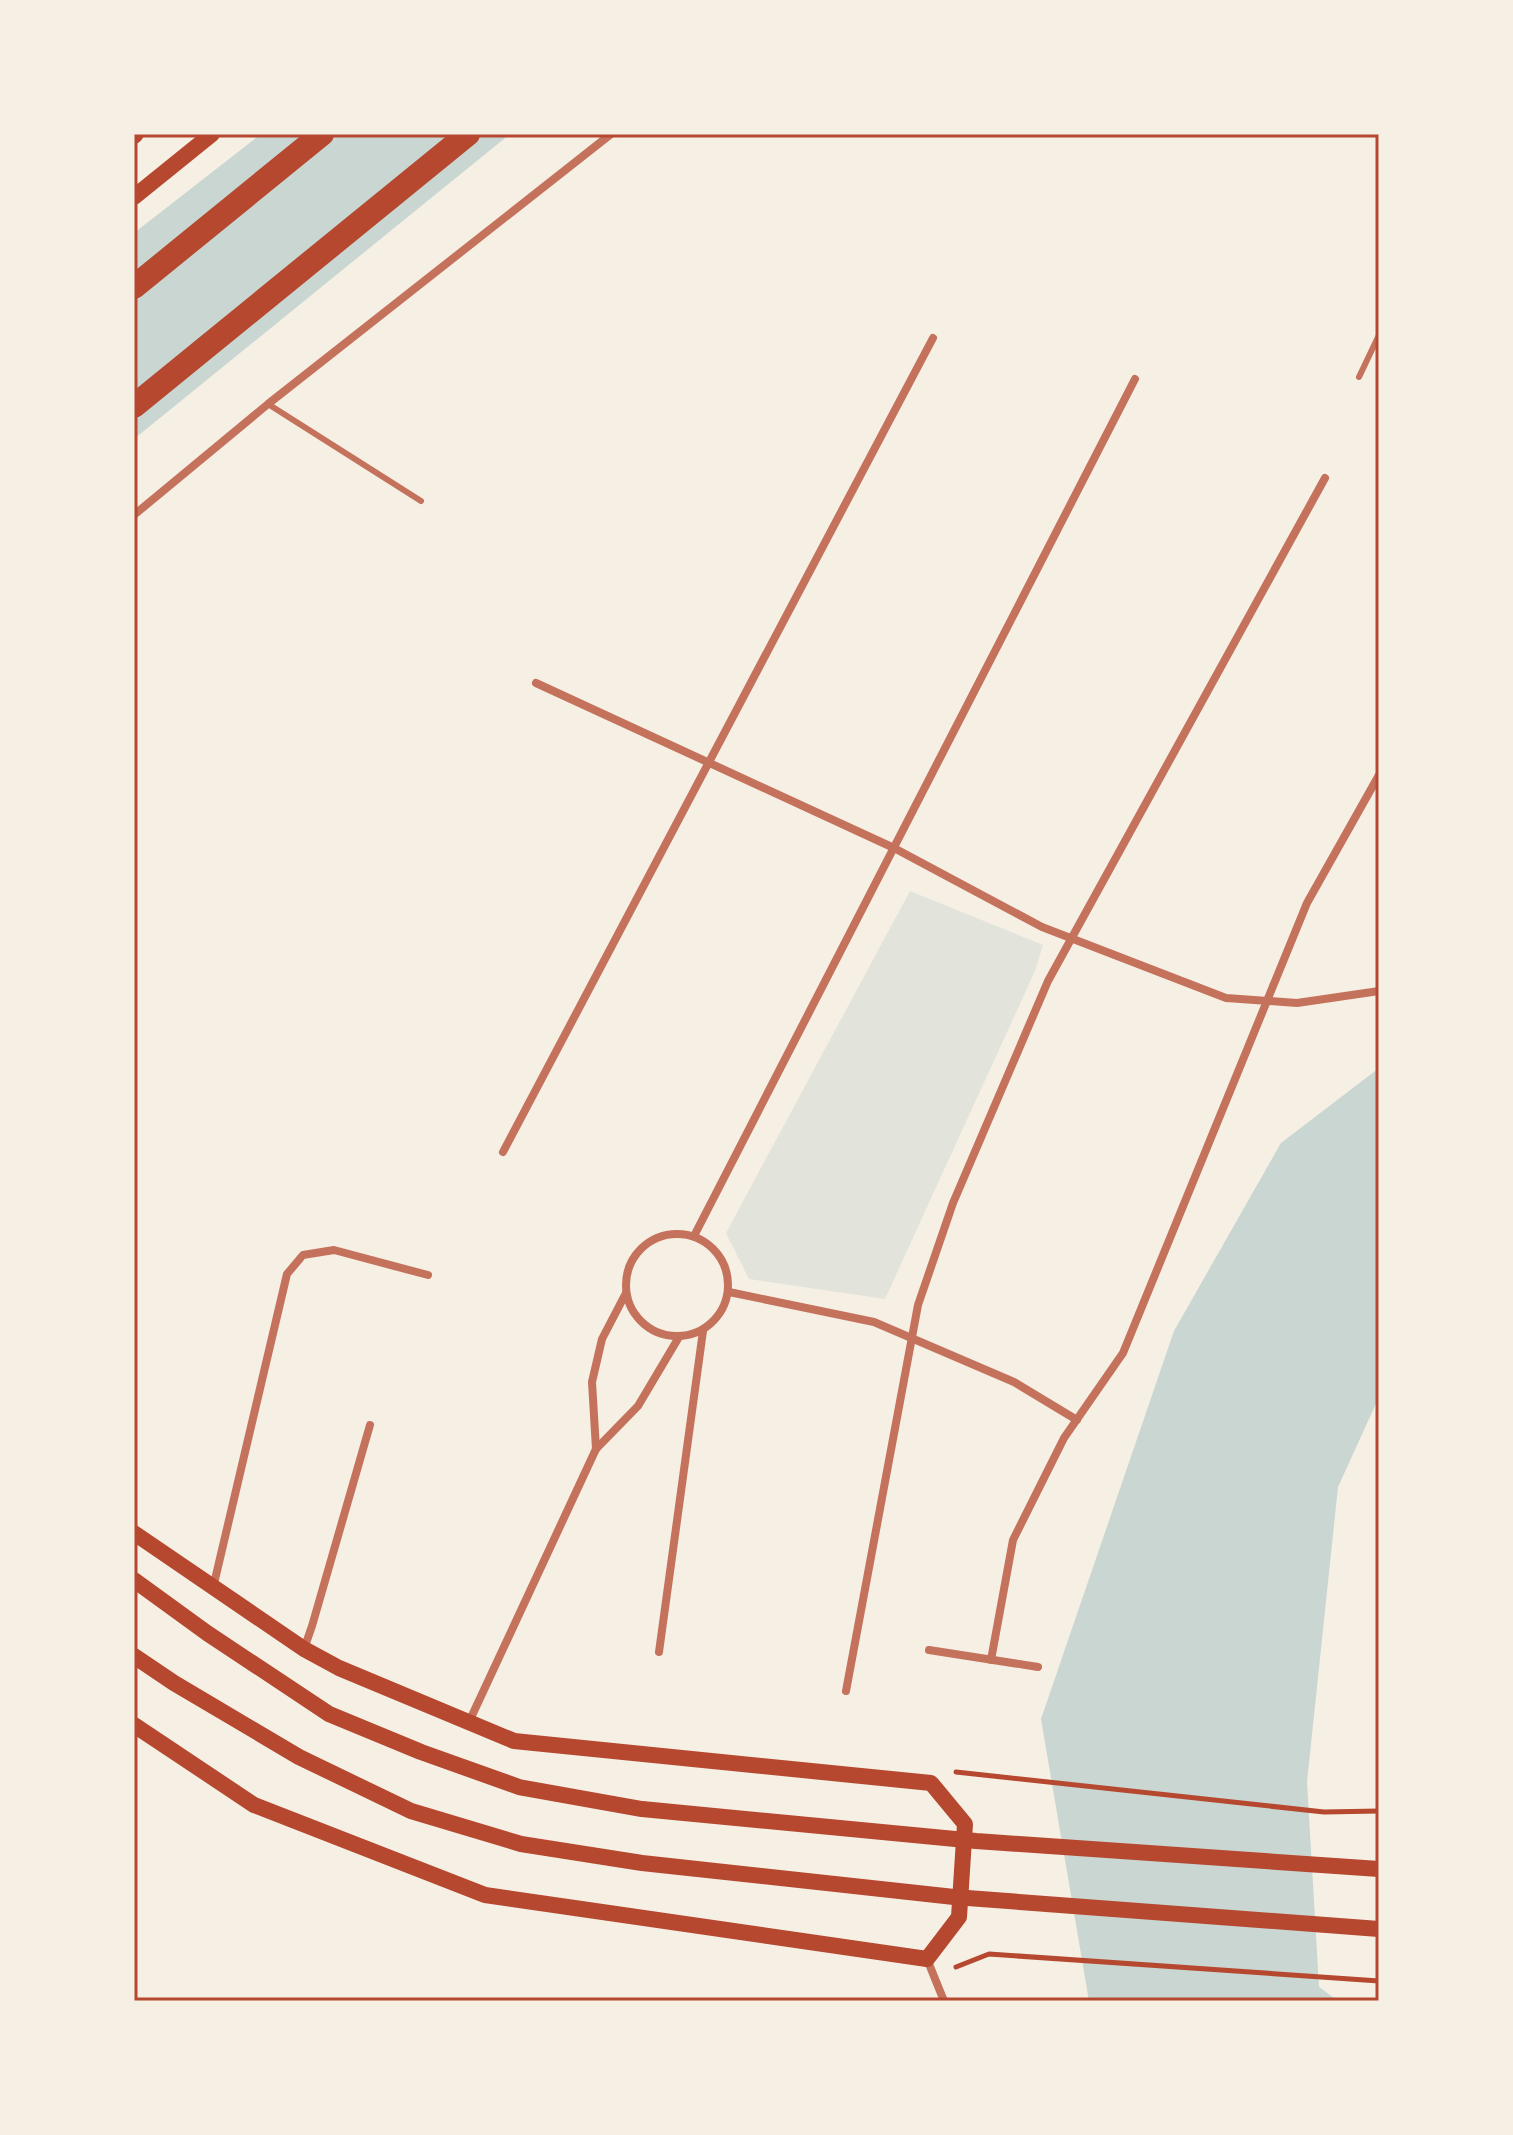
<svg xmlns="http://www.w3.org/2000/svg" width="1513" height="2135" font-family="'Crimson Pro',serif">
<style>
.green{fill:#e2e4dc}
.water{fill:#c9d6d2}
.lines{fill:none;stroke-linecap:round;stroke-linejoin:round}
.path{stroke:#b5482f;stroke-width:5}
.service{stroke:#c5725c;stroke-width:6}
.minor{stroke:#c5725c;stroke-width:8}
.secondary{stroke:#b5482f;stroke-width:16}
.motorway{stroke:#b5482f;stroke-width:24}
.neatline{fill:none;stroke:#b5482f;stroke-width:3}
</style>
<rect width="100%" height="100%" fill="#f6efe4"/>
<!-- green -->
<polygon class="green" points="910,891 1043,945 1035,971 885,1299 749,1279 726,1233"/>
<!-- water -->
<g class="water">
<polygon points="261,134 510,134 134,439 134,233"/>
<polygon points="1379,1068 1379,1397 1338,1487 1307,1782 1319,1987 1338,2001 1089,2001 1041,1719 1174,1331 1281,1143"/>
</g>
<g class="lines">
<!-- path -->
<g class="path">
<polyline points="956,1772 1324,1812 1379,1811"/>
<polyline points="956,1967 989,1954 1379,1981"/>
</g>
<!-- service -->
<g class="service">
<polyline points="1359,377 1379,335"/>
<polyline points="268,404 421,501"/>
</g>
<!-- minor -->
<g class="minor">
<polyline points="134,515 268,404 611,134"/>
<polyline points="536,683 894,848 1042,927 1226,998 1297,1003 1379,991"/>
<polyline points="503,1152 933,338"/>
<circle cx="677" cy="1285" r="51"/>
<polyline points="694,1236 1135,379"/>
<polyline points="729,1292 874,1322 1014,1382 1077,1420"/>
<polyline points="596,1449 592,1382 602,1339 626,1293"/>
<polyline points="213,1588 287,1274 303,1255 334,1250 428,1275"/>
<polyline points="304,1649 312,1626 370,1425"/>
<polyline points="929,1650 1038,1667"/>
<polyline points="659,1652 703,1331"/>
<polyline points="991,1660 1013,1540 1064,1438 1123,1353 1307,903 1379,775"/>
<polyline points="846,1691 918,1305 953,1203 1048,981 1325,478"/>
<polyline points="469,1722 596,1449 638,1406 679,1337"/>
<polyline points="927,1959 944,2001"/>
</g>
<!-- secondary -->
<g class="secondary">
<polyline points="134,136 136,134"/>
<polyline points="134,197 212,134"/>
<polyline points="134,1533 304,1649 339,1668 514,1741 931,1783 965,1824 959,1917 927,1959 485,1895 254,1805 134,1725"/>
<polyline points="134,1580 207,1633 329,1714 421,1752 519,1787 642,1809 976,1841 1379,1869"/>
<polyline points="134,1656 174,1683 299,1757 411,1811 521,1844 642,1863 954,1897 1379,1929"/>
</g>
<!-- motorway -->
<g class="motorway">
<polyline points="134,287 322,134"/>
<polyline points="134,406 468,134"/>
</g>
</g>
<!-- border -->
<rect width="1513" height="2135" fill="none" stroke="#f6efe4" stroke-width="272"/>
<rect x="136" y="136" width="1241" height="1863" class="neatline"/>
</svg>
